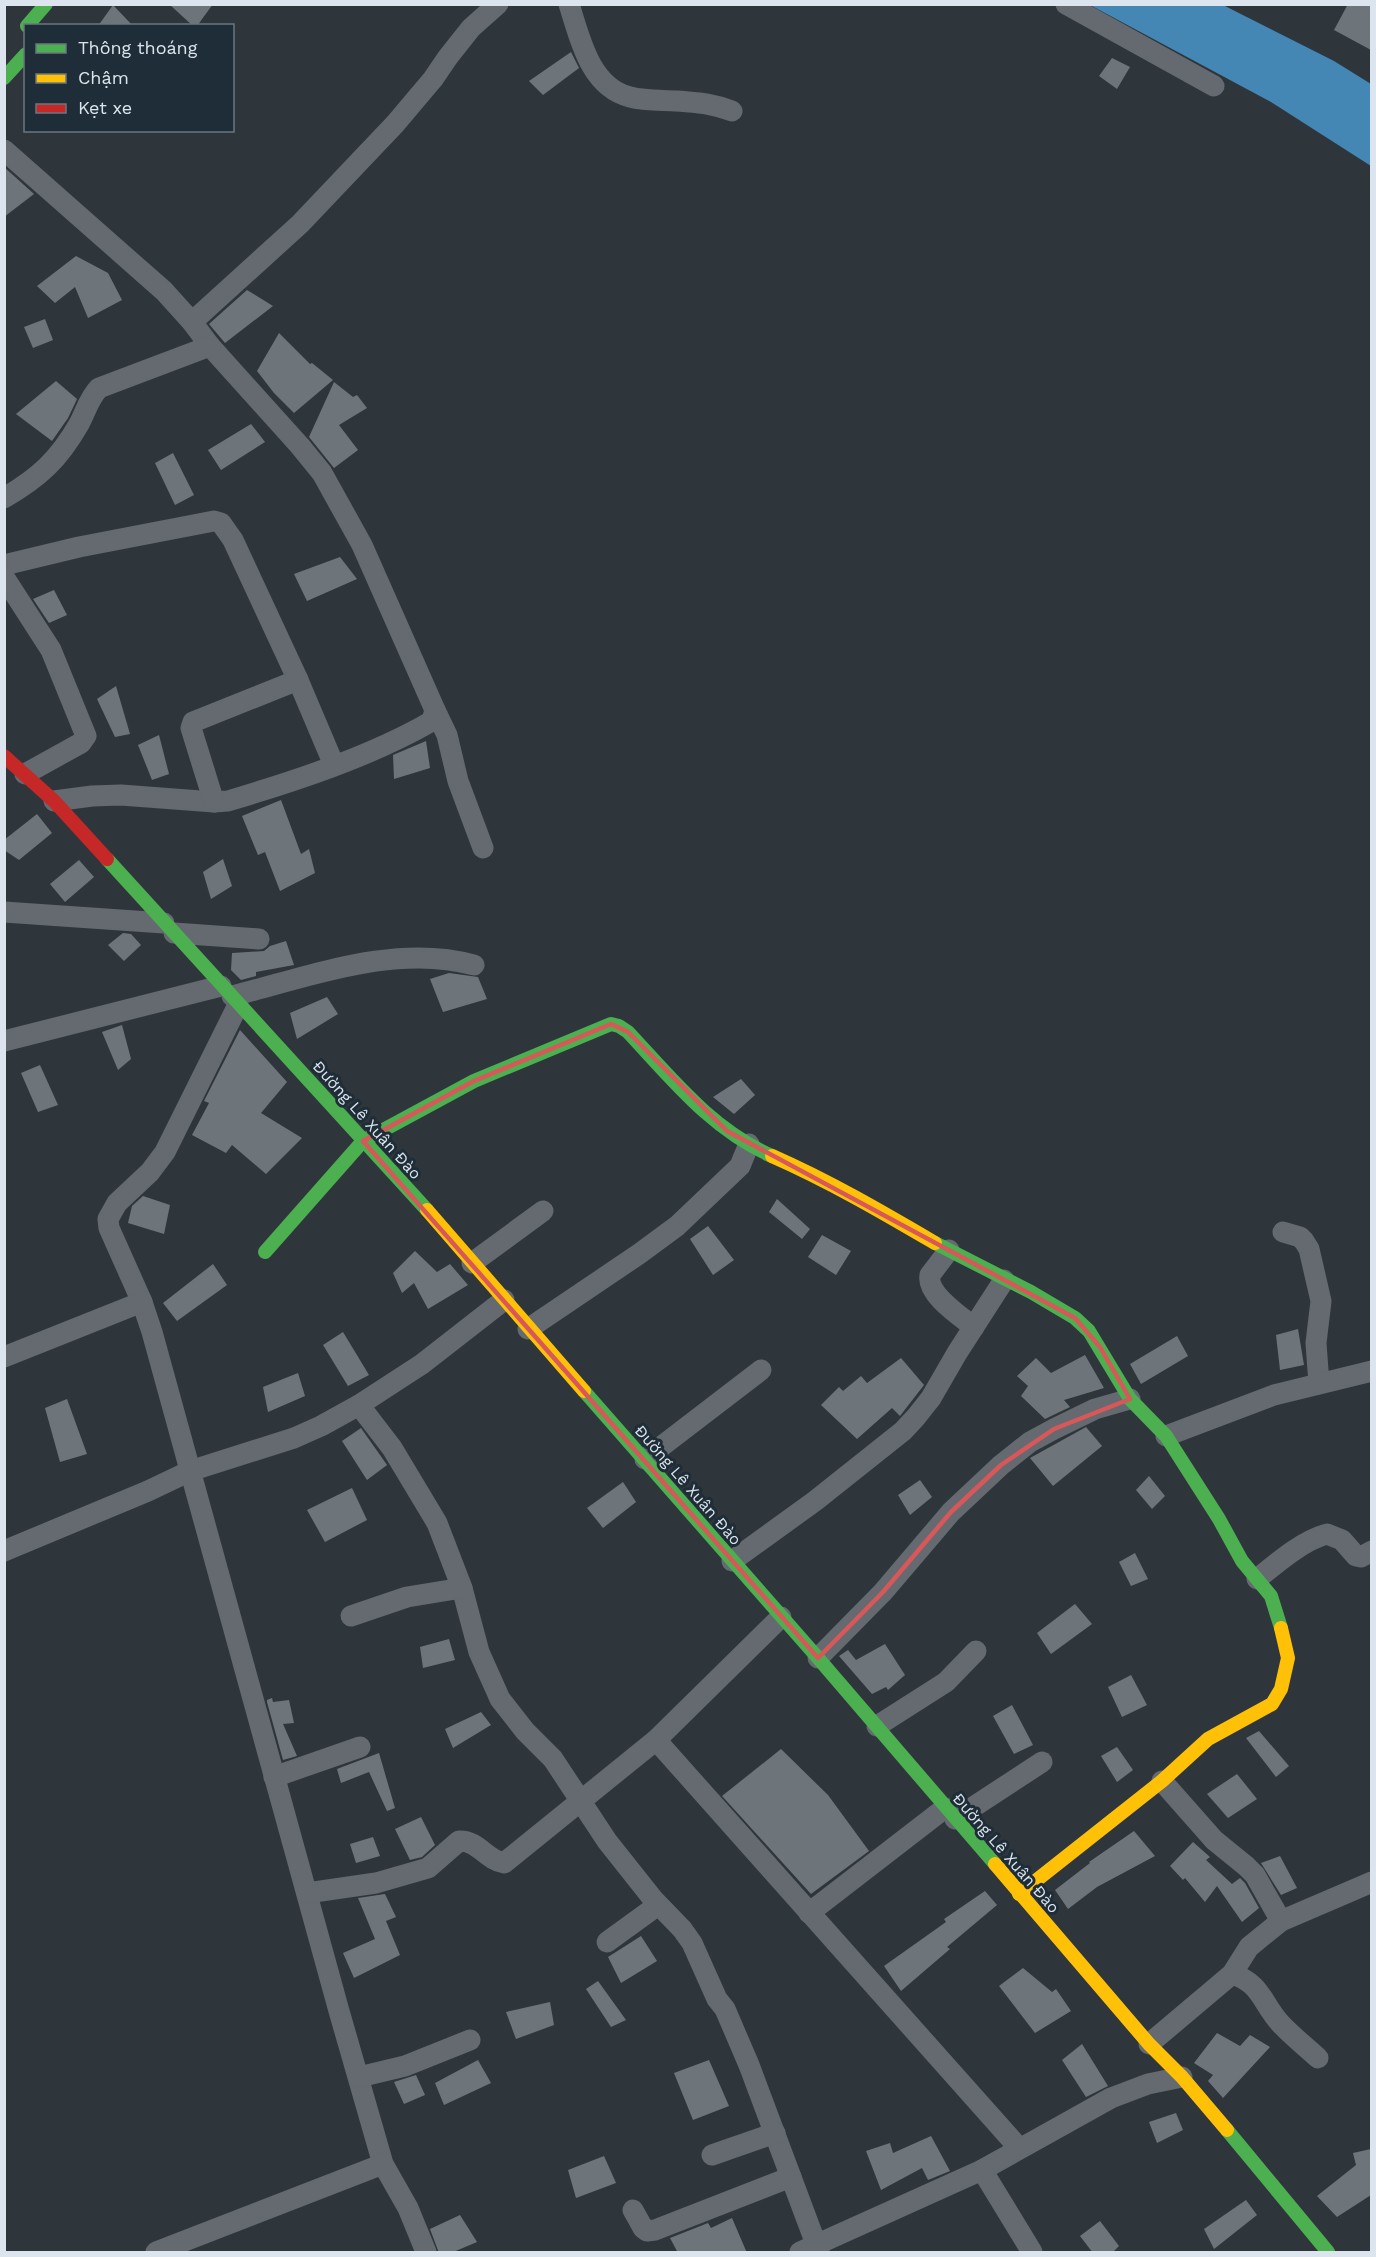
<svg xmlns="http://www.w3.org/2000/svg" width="1376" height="2257" font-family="'Work Sans',sans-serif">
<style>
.water{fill:#4486b4}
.building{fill:#6e757a}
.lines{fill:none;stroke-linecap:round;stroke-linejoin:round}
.street{stroke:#646a6f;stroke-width:21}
.fast{stroke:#4caf50;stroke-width:14}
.slow{stroke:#ffc107;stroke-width:14}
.jam{stroke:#c62828;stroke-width:14}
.marked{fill:none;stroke:#d85759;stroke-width:4.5;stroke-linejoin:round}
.labels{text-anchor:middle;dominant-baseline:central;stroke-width:6;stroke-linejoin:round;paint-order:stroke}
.street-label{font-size:16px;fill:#dce5ed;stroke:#1e2d38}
</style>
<rect width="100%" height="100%" fill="#2e363c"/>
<!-- water -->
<polygon class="water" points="1090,5 1223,5 1334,61 1371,84 1371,166 1271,102"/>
<!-- building -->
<g class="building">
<polygon points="169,4 213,4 197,26 193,26"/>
<polygon points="1348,4 1371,4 1371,50 1334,30"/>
<polygon points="113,5 133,26 98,26"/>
<polygon points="571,52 579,68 543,95 529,81"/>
<polygon points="1112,58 1130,67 1117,89 1099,76"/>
<polygon points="4,167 34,194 4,217"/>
<polygon points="76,256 108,273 122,300 88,318 75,287 55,303 37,286"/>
<polygon points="247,290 273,306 225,343 209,324"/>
<polygon points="45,319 53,340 33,348 24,327"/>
<polygon points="279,333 310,364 312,363 333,380 294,413 274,393 257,371"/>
<polygon points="56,381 77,399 68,418 52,441 16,414"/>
<polygon points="334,382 353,397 357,395 367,408 339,425 358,450 334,468 309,437"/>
<polygon points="251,424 265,442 221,470 208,450"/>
<polygon points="173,453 194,495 175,505 155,463"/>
<polygon points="340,557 357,579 307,601 294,574"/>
<polygon points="54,590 67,615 49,623 33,599"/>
<polygon points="116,686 130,734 115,737 97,699"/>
<polygon points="159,735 169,774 152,780 138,745"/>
<polygon points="426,741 430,768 394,779 393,755"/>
<polygon points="281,800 301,854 309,849 315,873 280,891 265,852 258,855 242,816"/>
<polygon points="37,814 52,833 19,860 4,850 4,840"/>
<polygon points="223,859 232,886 211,899 203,872"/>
<polygon points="79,860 94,877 65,902 50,884"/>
<polygon points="123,933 131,934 141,945 124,961 108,945"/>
<polygon points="286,941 294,965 256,972 256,976 241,980 231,970 232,953 264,951 270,946"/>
<polygon points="449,973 478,977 487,999 443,1012 430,979"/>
<polygon points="327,997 338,1014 297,1039 290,1013"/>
<polygon points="122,1025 131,1059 118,1070 102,1032"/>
<polygon points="240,1030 287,1082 261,1113 302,1138 266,1174 232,1145 226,1153 192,1135 209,1103 204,1101"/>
<polygon points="40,1065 58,1105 38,1112 21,1073"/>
<polygon points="741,1079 755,1095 734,1114 713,1097"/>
<polygon points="143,1196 170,1205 164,1234 128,1223 132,1206"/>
<polygon points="777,1199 810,1229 802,1239 769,1212"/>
<polygon points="708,1226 734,1260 713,1275 690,1239"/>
<polygon points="822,1235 851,1251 836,1275 808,1257"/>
<polygon points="415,1251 437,1272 450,1264 468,1285 428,1309 414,1283 402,1293 393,1273"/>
<polygon points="213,1264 227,1285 177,1321 163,1303"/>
<polygon points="1298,1329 1304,1365 1280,1370 1276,1335"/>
<polygon points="343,1332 369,1375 348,1386 323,1345"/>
<polygon points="1177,1336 1188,1356 1141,1384 1130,1364"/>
<polygon points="1085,1355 1104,1388 1064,1400 1070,1407 1045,1419 1021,1396 1028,1386 1017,1376 1036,1358 1051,1373"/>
<polygon points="901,1358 924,1385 900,1416 892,1408 857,1439 821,1405 839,1387 843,1391 861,1376 867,1383"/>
<polygon points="298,1373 305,1396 268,1412 263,1387"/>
<polygon points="67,1399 87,1454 60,1462 45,1408"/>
<polygon points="1086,1427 1102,1446 1053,1486 1030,1458"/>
<polygon points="361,1428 387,1465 367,1480 342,1441"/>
<polygon points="1149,1476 1165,1496 1152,1509 1136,1490"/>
<polygon points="920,1480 932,1497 910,1515 898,1495"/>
<polygon points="623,1482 636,1502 603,1528 587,1508"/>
<polygon points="352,1488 367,1520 325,1542 307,1510"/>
<polygon points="1135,1553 1148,1579 1131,1586 1119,1562"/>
<polygon points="1075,1604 1092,1624 1051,1654 1037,1633"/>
<polygon points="449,1639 455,1660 423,1668 420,1647"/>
<polygon points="885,1644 905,1675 888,1690 886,1687 872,1694 839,1656 848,1650 856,1660"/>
<polygon points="1131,1675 1147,1705 1122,1717 1108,1687"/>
<polygon points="272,1698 273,1702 289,1700 294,1723 283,1724 297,1756 283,1760 267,1702 267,1700"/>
<polygon points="1012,1705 1033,1745 1014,1754 993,1716"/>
<polygon points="481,1712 491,1725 453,1748 445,1729"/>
<polygon points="1259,1731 1289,1766 1276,1777 1246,1738"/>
<polygon points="1117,1747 1133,1770 1117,1782 1101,1756"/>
<polygon points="781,1749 828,1795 869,1851 811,1894 722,1796"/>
<polygon points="379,1753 395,1808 387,1811 369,1772 341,1783 337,1769"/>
<polygon points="1237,1774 1257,1799 1228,1818 1207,1794"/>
<polygon points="421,1817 435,1845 422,1857 410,1860 395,1829"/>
<polygon points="1134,1831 1155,1856 1097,1887 1068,1909 1055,1890 1090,1863 1089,1862"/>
<polygon points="373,1837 380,1856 356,1863 350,1844"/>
<polygon points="1193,1842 1210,1857 1206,1860 1232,1884 1240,1878 1245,1883 1259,1908 1242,1922 1217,1886 1205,1902 1185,1878 1183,1880 1170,1866"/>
<polygon points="1280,1856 1297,1888 1281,1895 1261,1863"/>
<polygon points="985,1891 997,1905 947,1947 950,1949 901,1991 884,1966 946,1922 944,1919"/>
<polygon points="385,1894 396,1917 386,1921 400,1955 354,1978 343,1953 375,1939 358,1898"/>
<polygon points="641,1936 657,1961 621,1983 608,1957"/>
<polygon points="1023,1968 1052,1992 1056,1989 1071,2011 1035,2033 999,1986"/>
<polygon points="598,1981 626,2020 611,2027 586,1989"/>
<polygon points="550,2002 554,2025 516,2039 506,2012"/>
<polygon points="1217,2033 1240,2046 1250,2035 1270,2047 1223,2098 1208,2081 1213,2075 1194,2063"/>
<polygon points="1082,2044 1108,2086 1086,2097 1062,2060"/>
<polygon points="478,2060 491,2083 444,2105 435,2083"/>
<polygon points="709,2060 729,2106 693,2120 674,2073"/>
<polygon points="416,2075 425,2095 404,2104 394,2082"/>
<polygon points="1176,2113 1183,2130 1157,2143 1149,2122"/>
<polygon points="931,2136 950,2171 928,2180 922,2168 881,2190 866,2151 890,2143 893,2153"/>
<polygon points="1371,2149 1371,2195 1337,2217 1317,2196 1356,2165 1353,2153"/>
<polygon points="604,2156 616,2183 576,2198 568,2170"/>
<polygon points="1246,2200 1257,2215 1214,2249 1204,2229"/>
<polygon points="460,2215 477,2242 451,2253 439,2253 430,2229"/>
<polygon points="732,2218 747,2253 678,2253 670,2238 708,2223 711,2228"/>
<polygon points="1100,2221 1119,2246 1112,2253 1093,2253 1080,2236"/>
</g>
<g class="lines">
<!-- street -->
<g class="street">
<path d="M569 4C580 39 590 87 630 97 645 101 662 100 677 101 698 103 711 103 732 111"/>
<polyline points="1066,4 1214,86"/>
<path d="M4 150 164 291 192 322 210 346 300 446 322 473 362 545 435 710 432 721C372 756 295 781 228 801L214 802 121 795 92 796 54 801"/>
<polyline points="192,322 300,224 395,124 433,79 448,57 471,28 498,4"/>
<path d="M4 498C40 477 59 459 79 424 86 411 89 398 99 388L210 346"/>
<polyline points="4,565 79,547 214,521 221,523 233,540 298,680 334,765"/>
<polyline points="4,577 51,650 86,736 81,743 25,774"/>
<polyline points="435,710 447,735 458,781 483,848"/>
<polyline points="214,802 191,728 193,722 298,680"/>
<polyline points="4,912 164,923"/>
<polyline points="174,933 259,939"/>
<path d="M232 996C309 977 395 943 474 965"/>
<polyline points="238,1005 165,1152 150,1172 117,1203 108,1219 109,1228 142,1302 152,1332 339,2011 383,2164 408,2208 426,2252"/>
<polyline points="4,1041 221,986"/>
<polyline points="1283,1232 1300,1237 1304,1241 1309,1249 1321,1301 1316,1343 1319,1384"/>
<path d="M949 1250 930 1275C926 1294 960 1316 974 1327"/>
<polyline points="472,1263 543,1211"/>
<polyline points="528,1329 639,1254 677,1226 740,1166 749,1144"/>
<polyline points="4,1357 142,1302"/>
<polyline points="359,1405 392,1448 437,1523 462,1588 479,1652 500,1699 525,1731 553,1759 607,1841 653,1899 682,1929 692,1943 717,1999 725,2009 749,2065 819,2252"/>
<polyline points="1166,1436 1274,1395 1372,1371"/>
<polyline points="645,1459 761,1370"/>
<polyline points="4,1551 148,1491 190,1471 294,1438 321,1426 359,1405 422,1364 504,1300"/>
<polyline points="732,1561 815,1501 903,1431 916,1417 931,1398 957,1353 1004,1280"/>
<path d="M1257 1579C1278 1562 1302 1541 1327 1534L1342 1540 1356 1556 1361 1557 1372 1551"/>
<polyline points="351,1616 407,1597 462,1588"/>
<polyline points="818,1658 883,1592 951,1512 1001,1465 1030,1442 1054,1429 1095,1409 1130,1399"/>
<polyline points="877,1726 946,1682 976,1651"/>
<polyline points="656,1740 1019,2148"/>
<polyline points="274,1777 360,1747"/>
<polyline points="1162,1781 1214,1840 1246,1866 1255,1875 1281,1921"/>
<polyline points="955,1819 1042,1762"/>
<path d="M307 1893 376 1883 428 1868 459 1841C478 1840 486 1860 504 1863L656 1740 781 1617"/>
<polyline points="809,1913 945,1808"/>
<polyline points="607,1942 658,1905"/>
<path d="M1232 1974C1261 1983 1262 2003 1280 2023 1292 2036 1305 2046 1318 2058"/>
<polyline points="1149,2044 1232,1974 1249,1947 1281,1921 1372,1882"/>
<polyline points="359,2077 405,2066 470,2040"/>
<polyline points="712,2155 775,2133"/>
<polyline points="982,2170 1032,2252"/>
<polyline points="633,2210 643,2228 647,2231 655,2230 791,2177"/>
<polyline points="156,2252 383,2164"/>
<polyline points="800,2252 982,2170 1111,2098 1148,2084 1182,2077"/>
</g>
<!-- fast -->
<g class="fast">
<polyline points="27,26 46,4"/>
<polyline points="4,78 26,54"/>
<polyline points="107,859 427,1210"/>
<polyline points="935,1243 1031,1292 1075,1318 1089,1331 1130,1399 1166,1436 1219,1519 1242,1561 1271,1596 1281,1628"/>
<path d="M265 1252 363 1141 474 1081 611 1024 619 1026 628 1032C672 1079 712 1130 772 1156"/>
<polyline points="584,1391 818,1658 995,1864"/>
<polyline points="1227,2130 1328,2252"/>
</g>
<!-- slow -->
<g class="slow">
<path d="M772 1156C829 1181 882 1212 935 1243"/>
<polyline points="427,1210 584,1391"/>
<polyline points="995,1864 1149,2044 1182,2077 1227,2130"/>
<polyline points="1019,1894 1162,1781 1208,1739 1272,1704 1281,1689 1288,1658 1281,1628"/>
</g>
<!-- jam -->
<polyline class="jam" points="4,756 54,801 107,859"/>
</g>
<!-- marked area -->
<path class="marked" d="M611 1024 628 1032 727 1131 1075 1318 1100 1347 1130 1399 1054 1429 1001 1465 951 1512 883 1592 818 1658 363 1141 474 1081Z"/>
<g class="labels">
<!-- street labels -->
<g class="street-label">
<text transform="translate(367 1120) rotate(48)">Đường Lê Xuân Đào</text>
<text transform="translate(688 1485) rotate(49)">Đường Lê Xuân Đào</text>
<text transform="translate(1006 1853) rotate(49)">Đường Lê Xuân Đào</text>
</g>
</g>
<!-- border -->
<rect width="1376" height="2257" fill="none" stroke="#dce5ed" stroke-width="12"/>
<!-- legend -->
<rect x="24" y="24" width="210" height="108" fill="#1e2d38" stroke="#6a7780" stroke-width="1.5"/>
<rect x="36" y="44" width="30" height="9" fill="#4caf50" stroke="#6a7780" stroke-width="1.5"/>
<text x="78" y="54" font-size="18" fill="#dce5ed">Thông thoáng</text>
<rect x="36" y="74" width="30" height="9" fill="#ffc107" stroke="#6a7780" stroke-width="1.5"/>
<text x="78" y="84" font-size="18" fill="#dce5ed">Chậm</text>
<rect x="36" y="104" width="30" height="9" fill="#c62828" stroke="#6a7780" stroke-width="1.5"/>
<text x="78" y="114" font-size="18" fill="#dce5ed">Kẹt xe</text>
</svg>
